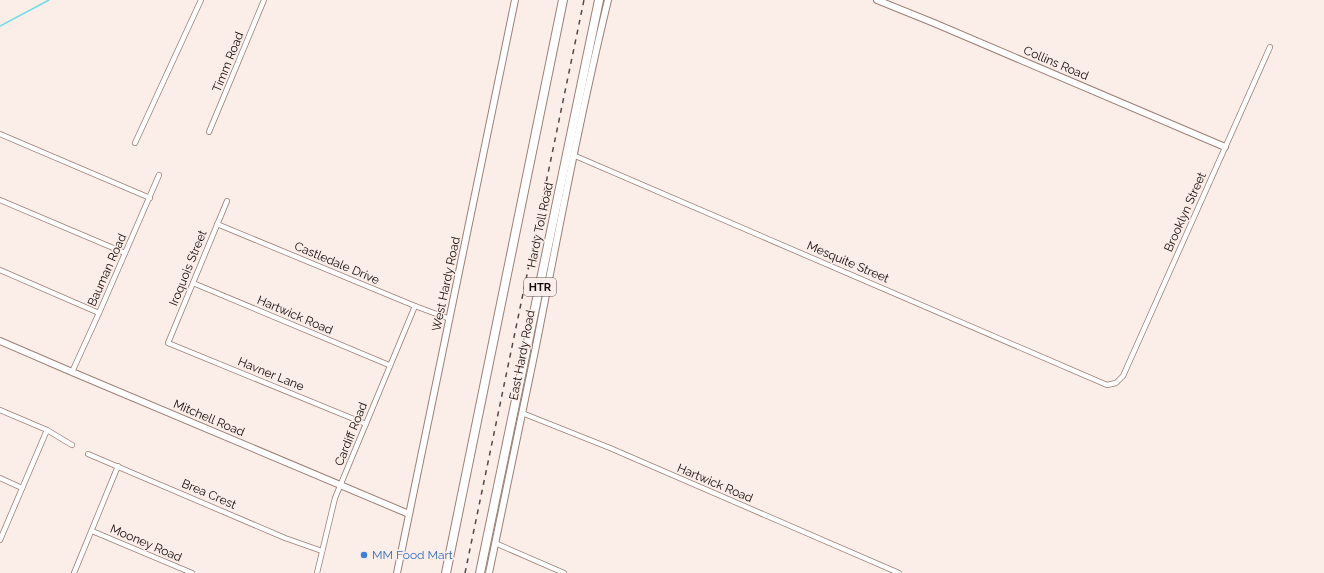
<svg xmlns="http://www.w3.org/2000/svg" width="1324" height="573" font-family="Raleway,sans-serif">
<style>
.lines{fill:none;stroke-linecap:round;stroke-linejoin:round}
.stream{stroke:#6bdee6;stroke-width:1.5}
.street-casing{stroke:#9b8074;stroke-width:6}
.secondary-casing{stroke:#9b8074;stroke-width:8}
.highway-casing{stroke:#9b8074;stroke-width:10}
.street{stroke:#fff;stroke-width:4.5}
.secondary{stroke:#fff;stroke-width:6}
.highway{stroke:#fff;stroke-width:8}
.rail{stroke:#534844;stroke-width:1.5;stroke-dasharray:5 5;stroke-linecap:butt}
.shop-dot{fill:#3f7fe0;stroke:#fbeee9;stroke-width:1.5}
.labels{text-anchor:middle;dominant-baseline:central;stroke-width:3;stroke-linejoin:round;paint-order:stroke}
.shield{fill:#fbeee9;stroke:#594e4a;stroke-width:1}
.shield-label{font-size:11px;font-weight:bold;fill:#130906}
.street-label{font-size:12px;fill:#130906;stroke:#fbeee9}
.shop-label{font-size:12px;fill:#366cbe;stroke:#fbeee9;text-anchor:start}
</style>
<rect width="100%" height="100%" fill="#fbeee9"/>
<g class="lines">
<!-- stream -->
<polyline class="stream" points="0,26 49,0"/>
<defs>
<g id="street">
<polyline points="209,132 264,0"/>
<polyline points="0,134 150,198"/>
<polyline points="135,143 201,0"/>
<polyline points="573,155 1107,385 1116,383 1123,376 1270,47"/>
<polyline points="0,200 125,253"/>
<polyline points="227,201 168,343 366,424"/>
<polyline points="217,224 415,306 450,319"/>
<polyline points="0,270 99,313"/>
<polyline points="193,283 389,365"/>
<polyline points="72,372 99,313 159,175"/>
<polyline points="0,410 47,430 72,445"/>
<polyline points="522,413 610,448 899,573"/>
<polyline points="88,454 285,538 322,551"/>
<polyline points="0,478 22,488"/>
<polyline points="92,531 192,573"/>
<polyline points="0,540 47,430"/>
<polyline points="495,543 564,573"/>
<polyline points="74,573 118,466"/>
<polyline points="317,573 335,498 415,306"/>
</g>
<g id="secondary">
<polyline points="877,0 934,23 1225,147"/>
<polyline points="0,341 72,372 409,514"/>
<polyline points="397,573 515,0"/>
<path d="M489 573C504 499 520 425 535 351 558 234 580 116 608 0"/>
</g>
<g id="highway">
<polyline points="446,573 563,0"/>
<polyline points="480,573 599,0"/>
</g>
</defs>
<!-- street casing -->
<use href="#street" class="street-casing"/>
<!-- secondary casing -->
<use href="#secondary" class="secondary-casing"/>
<!-- highway casing -->
<use href="#highway" class="highway-casing"/>
<!-- street -->
<use href="#street" class="street"/>
<!-- secondary -->
<use href="#secondary" class="secondary"/>
<!-- highway -->
<use href="#highway" class="highway"/>
<!-- rail -->
<polyline class="rail" points="465,573 584,0"/>
</g>
<!-- markers -->
<circle class="shop-dot" cx="364" cy="555" r="4"/>
<g class="labels">
<!-- shield labels -->
<rect class="shield" x="524" y="278" width="32" height="18" rx="3"/>
<g class="shield-label">
<text x="540" y="287">HTR</text>
</g>
<!-- street labels -->
<g class="street-label">
<text transform="translate(228 62) rotate(-68)">Timm Road</text>
<text transform="translate(1056 63) rotate(23)">Collins Road</text>
<text transform="translate(1185 212) rotate(-66)">Brooklyn Street</text>
<text transform="translate(540 225) rotate(-78)">Hardy Toll Road</text>
<text transform="translate(848 262) rotate(23)">Mesquite Street</text>
<text transform="translate(337 263) rotate(23)">Castledale Drive</text>
<text transform="translate(188 268) rotate(-68)">Iroquois Street</text>
<text transform="translate(107 270) rotate(-66)">Bauman Road</text>
<text transform="translate(446 284) rotate(-78)">West Hardy Road</text>
<text transform="translate(295 315) rotate(23)">Hartwick Road</text>
<text transform="translate(522 355) rotate(-79)">East Hardy Road</text>
<text transform="translate(271 374) rotate(22)">Havner Lane</text>
<text transform="translate(209 418) rotate(23)">Mitchell Road</text>
<text transform="translate(351 434) rotate(-68)">Cardiff Road</text>
<text transform="translate(715 483) rotate(23)">Hartwick Road</text>
<text transform="translate(209 494) rotate(23)">Brea Crest</text>
<text transform="translate(146 543) rotate(23)">Mooney Road</text>
</g>
<!-- shop labels -->
<g class="shop-label">
<text x="372" y="555">MM Food Mart</text>
</g>
</g>
</svg>
